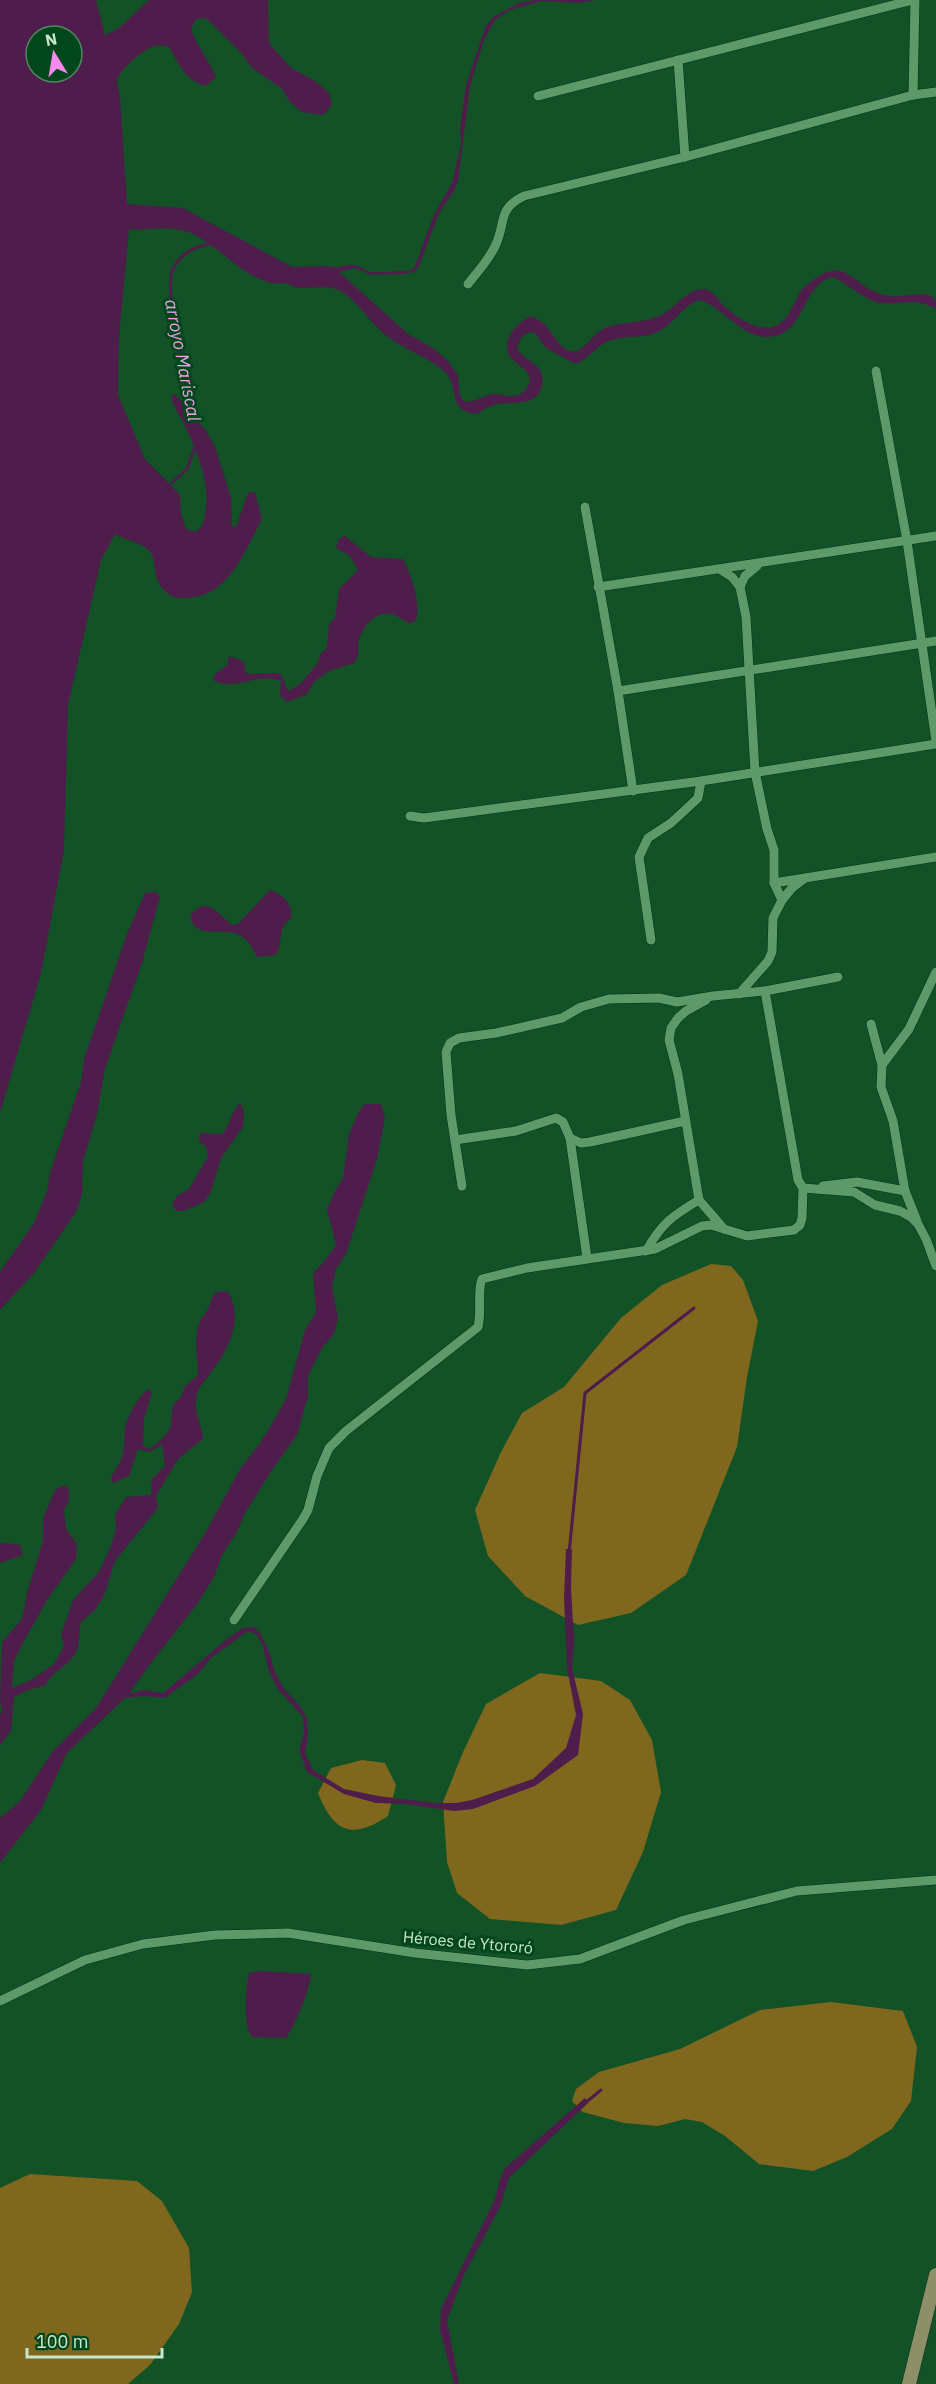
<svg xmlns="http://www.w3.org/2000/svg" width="936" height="2384" font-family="'IBM Plex Sans',sans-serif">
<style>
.green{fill:#7f671d}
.water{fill:#4e1d4b;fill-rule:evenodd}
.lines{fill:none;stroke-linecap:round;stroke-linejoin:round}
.stream{stroke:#4e1d4b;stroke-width:3}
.minor-casing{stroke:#033514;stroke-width:10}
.secondary-casing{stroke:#033514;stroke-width:15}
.minor{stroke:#5d9a6a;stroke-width:9}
.secondary{stroke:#8c8f68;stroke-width:14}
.labels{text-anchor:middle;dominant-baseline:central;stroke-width:6;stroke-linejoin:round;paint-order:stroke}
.street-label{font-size:16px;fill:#c8e7cd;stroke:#02471c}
.water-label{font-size:18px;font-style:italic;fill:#eca0e6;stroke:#02471c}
</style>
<rect width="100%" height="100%" fill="#125226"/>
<!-- green -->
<g class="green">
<polygon points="711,1264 731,1266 743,1280 758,1321 747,1377 737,1447 686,1575 631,1613 578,1625 525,1596 488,1556 475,1510 501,1452 522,1413 564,1387 621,1318 662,1285"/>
<polygon points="540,1673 601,1681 630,1700 652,1740 661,1792 643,1852 616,1910 561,1925 490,1919 457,1893 447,1862 443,1802 463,1752 486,1704"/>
<path d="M362 1760 385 1763 396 1785 388 1816C352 1840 334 1833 318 1793L331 1768Z"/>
<polygon points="831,2002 903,2011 917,2047 911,2101 892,2129 847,2157 813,2171 759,2164 725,2136 702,2122 685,2119 658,2126 624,2123 583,2112 572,2101 576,2089 599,2072 680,2049 760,2010"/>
<polygon points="30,2174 137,2181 162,2201 189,2248 192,2292 179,2324 150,2365 128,2384 0,2384 0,2188"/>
</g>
<!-- water -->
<g class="water">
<path d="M0 0H96L105 35 119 28 149 0H268L269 43 291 68 315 81 329 93 332 105 323 115 302 112 291 103 281 88 252 68 242 54 206 18 196 19 191 29C197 46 209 60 216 77L206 86C186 82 179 64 169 47 165 46 160 45 155 46 145 48 117 71 117 82 117 86 119 92 120 96L127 204 183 208 292 267 329 266C337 270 344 264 352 265 360 265 363 269 369 272 372 273 407 271 412 270L415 266 433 217 452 183 461 144 460 128 466 85 486 26 493 17 519 3 534 0H596L578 3 542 1 510 10 495 20 484 40 470 86 458 181 454 191 439 213 419 266 414 272 404 274 371 275 355 268 339 272 408 334 433 348 446 359 458 375 460 396 464 401C474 404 484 394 495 394 501 394 507 397 513 396 519 396 525 392 528 386 536 370 513 365 508 353 503 337 518 322 531 316 552 323 555 348 571 351 583 353 591 337 600 331 617 320 640 325 661 315 674 309 687 289 703 289 713 290 717 299 723 305 735 316 755 331 772 327 790 322 793 302 802 289 806 285 812 281 816 278 847 256 854 288 884 295 898 299 914 292 929 295L936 301V309C917 297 901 305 881 303 867 302 846 282 832 277 806 283 805 323 781 334 746 348 726 307 699 300 684 305 676 320 663 329 646 340 627 334 609 341 595 346 588 360 575 364L546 348 535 333 530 332 522 336 517 347C522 361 541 362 542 377 545 412 506 399 490 406 482 409 480 416 470 413 449 408 458 386 446 373 431 358 405 350 388 337 371 325 358 300 339 290 325 284 308 290 294 287 293 286 286 283 285 283 281 283 276 284 272 283 241 276 222 249 195 235 173 224 151 231 129 229L119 338 118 395 145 459 180 495 181 514 186 529 195 532C206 525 204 518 206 507 209 480 197 451 185 426 180 415 173 408 171 396L175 394 207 432 215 447 231 498 232 526 236 527 248 493 255 492 262 519C245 550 229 598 186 598 178 598 172 598 165 591 152 579 157 564 151 553 145 543 124 540 115 534L101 560 68 705 64 850 41 973 0 1113ZM36 36H72V72H36Z"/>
<path d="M345 536 371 557 403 559C412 578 421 601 416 621L409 623C403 620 397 615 391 614 376 611 363 626 359 640 357 649 361 653 354 663L329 671 315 681 306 695 287 702 280 696 281 681C258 671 237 692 214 681V675L227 665 229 656 245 662 244 668 248 674 279 673C285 678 284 686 289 691L301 683 317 664 320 655 327 647 329 624 335 618 339 589 358 570 350 556 336 548 339 538Z"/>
<path d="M270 890C283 895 293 903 291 918 275 931 285 939 276 955L257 957C253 948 246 936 235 933 218 929 195 939 190 916 207 894 217 914 232 925L238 924Z"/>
<polygon points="156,892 160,896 142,963 105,1069 97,1114 83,1161 82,1195 76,1212 34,1273 0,1310 0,1272 34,1223 47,1191 50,1173 81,1082 84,1059 127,934 145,893"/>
<path d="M240 1103 244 1111 243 1127 221 1158 211 1192 204 1202 184 1211H176L172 1204 177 1196 189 1189 208 1156 206 1147 199 1141 200 1133 222 1134C231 1125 229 1114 240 1103Z"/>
<polygon points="365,1104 381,1104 385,1118 377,1159 346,1254 336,1269 332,1287 338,1318 334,1334 322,1348 308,1376 308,1396 297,1435 272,1470 245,1513 236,1534 222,1555 214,1577 198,1603 147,1668 129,1694 144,1690 163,1693 228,1638 243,1628 254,1627 260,1633 269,1652 275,1672 284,1689 300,1706 307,1718 308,1735 305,1753 313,1770 344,1789 378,1796 435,1803 456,1803 472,1800 533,1779 566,1748 576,1715 567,1668 564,1598 566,1549 572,1549 571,1587 574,1641 572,1668 583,1714 578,1755 535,1786 473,1809 454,1811 405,1804 376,1803 344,1794 307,1772 299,1750 304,1733 303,1717 277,1688 269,1671 262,1644 256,1634 248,1631 211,1658 198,1674 165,1698 144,1696 125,1698 67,1753 41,1810 0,1863 0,1818 20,1801 53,1751 96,1708 207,1530 240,1469 260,1443 270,1427 286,1399 305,1330 316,1312 313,1273 323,1263 336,1245 327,1209 336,1189 343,1178 349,1134 359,1111"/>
<path d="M221 1291 228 1292C245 1319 227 1352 210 1374 205 1381 199 1386 197 1394 192 1412 202 1422 203 1439L178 1459 156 1496 158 1508 115 1561 104 1596 95 1610 81 1622C79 1631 80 1644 76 1652 69 1666 52 1671 46 1685L25 1691 14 1697 11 1731 0 1745V1715L2 1711 0 1701 2 1642 22 1619 28 1589 43 1541V1518L55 1490 64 1485 69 1489V1500L64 1510 66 1529 77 1544 76 1559 47 1600 24 1641 14 1661 12 1688 31 1680 54 1664 64 1646 61 1635 73 1600 99 1572 111 1546 116 1528 115 1515 126 1497 151 1495 152 1479 165 1466 162 1445 149 1452 138 1449 129 1476 114 1483 111 1481C111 1473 118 1468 121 1460 125 1449 124 1439 125 1428 127 1417 140 1393 149 1389L152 1392 144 1419 143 1446 150 1449 163 1438 170 1429 173 1405 181 1397 185 1386 198 1375C198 1359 193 1335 200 1321 202 1316 206 1313 208 1309 212 1300 210 1294 221 1291Z"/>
<polygon points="7,1543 20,1545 23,1555 0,1563 0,1544"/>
<path d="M258 1971 311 1974C309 1992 296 2023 286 2038L252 2037C242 2025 246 1988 249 1973Z"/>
<polygon points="585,2098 588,2103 509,2178 501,2205 464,2275 447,2320 459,2384 454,2384 440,2330 441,2309 495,2199 500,2179 505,2168"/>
</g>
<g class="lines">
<!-- stream -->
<g class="stream">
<path d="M195 419C194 384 161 295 173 269 181 253 194 247 210 244"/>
<polyline points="167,487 187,469 195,447"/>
<polyline points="569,1553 585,1393 694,1308"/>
<polyline points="584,2104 601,2090"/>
</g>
<defs>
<g id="minor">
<polyline points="678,60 685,157"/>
<polyline points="913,95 915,0"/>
<polyline points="538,96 913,0"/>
<path d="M468 284C477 272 490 259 496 244 506 223 497 209 524 196L685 157 913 95 936 92"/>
<polyline points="876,371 907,541 936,741"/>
<polyline points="585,507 618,691 633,791"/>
<polyline points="721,570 732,577 740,587 746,617 755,772 767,829 774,850 774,883 782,900 773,918 772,952 768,961 739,994"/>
<polyline points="598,587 936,536"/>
<polyline points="740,587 745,576 757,566"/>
<polyline points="618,691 936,641"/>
<polyline points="410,816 424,818 701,781 936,744"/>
<polyline points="774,883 936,857"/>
<polyline points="782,900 792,888 804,879"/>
<polyline points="651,940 639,857 648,838 671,823 698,798 701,781"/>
<polyline points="706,1000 686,1011 678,1018 671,1028 669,1040 678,1074 699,1200 724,1229"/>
<polyline points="871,1024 882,1065 881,1087 893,1121 905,1191"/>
<polyline points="882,1065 909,1029 936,972"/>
<polyline points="570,1138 581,1143 590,1142 685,1121"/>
<polyline points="455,1140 516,1131 556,1118 563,1122 570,1138 587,1258"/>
<polyline points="462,1186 451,1115 446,1052 450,1043 459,1038 496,1033 562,1018 581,1007 609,999 659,998 677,1002 713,996 765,991 838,977"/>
<polyline points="823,1186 857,1182 905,1191 917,1221"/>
<polyline points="803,1188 854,1192 875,1205 900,1211 911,1217 918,1224 926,1239 936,1266"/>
<path d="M646 1251C662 1223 672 1216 699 1200"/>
<path d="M234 1620 303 1519 308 1510 317 1476 329 1448 346 1431 478 1327C482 1312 477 1290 482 1279L527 1268 655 1249 702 1226 711 1225 747 1236 794 1230 800 1225 802 1218 803 1188 798 1180 765 991"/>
<polyline points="0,2001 85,1960 143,1944 215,1935 288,1933 415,1953 527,1965 580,1959 684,1920 797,1891 936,1880"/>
</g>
<polyline id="secondary" points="909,2384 936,2275"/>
</defs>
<!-- minor casing -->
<use href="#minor" class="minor-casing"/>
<!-- secondary casing -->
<use href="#secondary" class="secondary-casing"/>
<!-- minor -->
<use href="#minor" class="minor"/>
<!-- secondary -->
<use href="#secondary" class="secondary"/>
</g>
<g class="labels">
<!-- street labels -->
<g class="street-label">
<text transform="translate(468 1942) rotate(5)">Héroes de Ytororó</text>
</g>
<!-- water labels -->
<g class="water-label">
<text transform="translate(183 360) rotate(79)">arroyo Mariscal</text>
</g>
</g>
<!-- north arrow -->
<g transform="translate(54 54) rotate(349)"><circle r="28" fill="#02471c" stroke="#518763" stroke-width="1.5"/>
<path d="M0-4.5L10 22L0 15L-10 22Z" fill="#f589ee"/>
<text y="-9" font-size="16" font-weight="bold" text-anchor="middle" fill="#c8e7cd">N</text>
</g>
<!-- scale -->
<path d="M27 2348v9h135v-9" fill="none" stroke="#c8e7cd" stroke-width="3"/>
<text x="36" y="2348" font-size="18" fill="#c8e7cd" stroke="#02471c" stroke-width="4.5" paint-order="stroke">100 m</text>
</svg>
